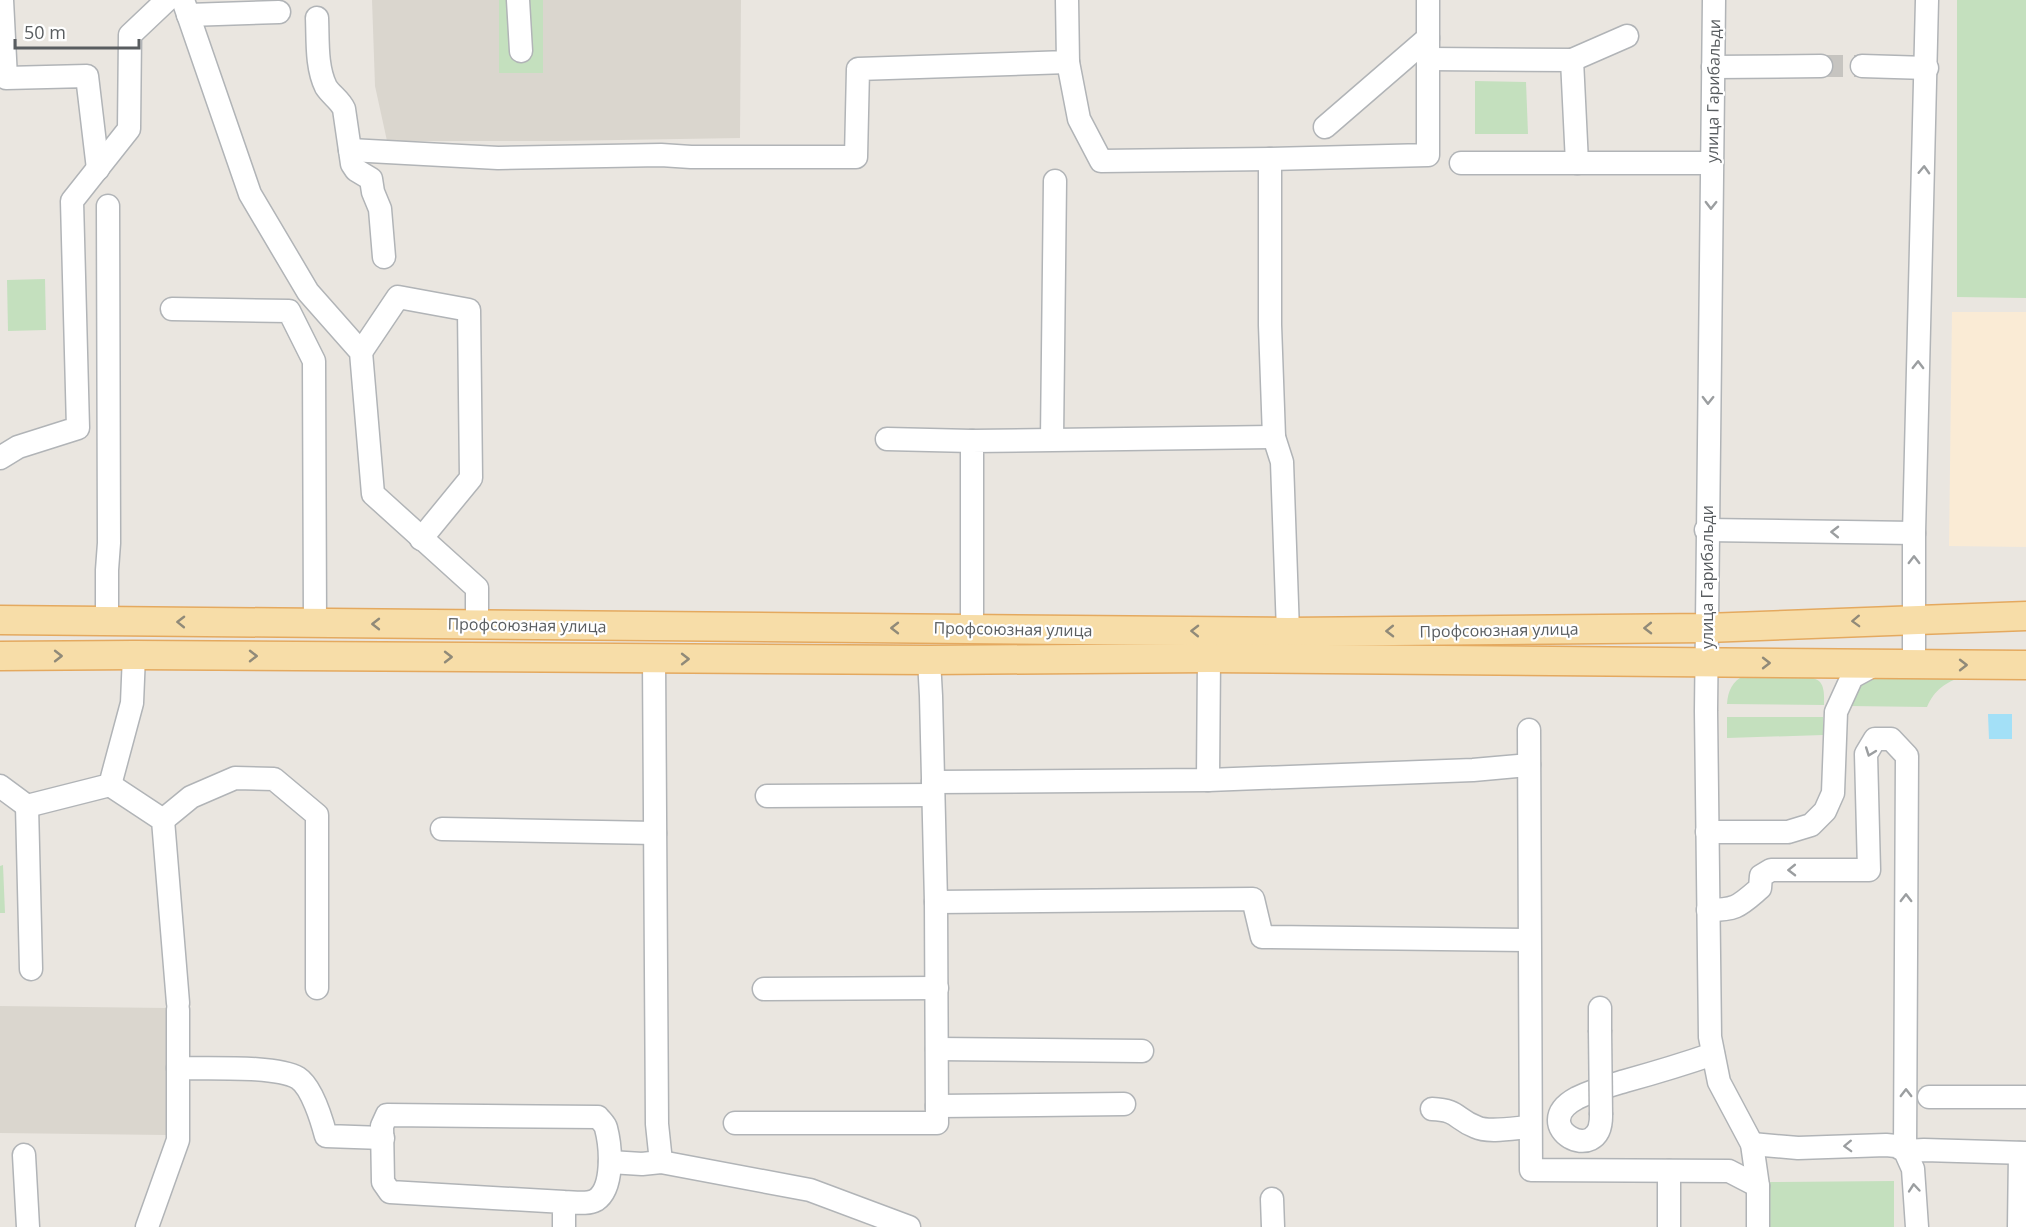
<svg xmlns="http://www.w3.org/2000/svg" width="2026" height="1227" font-family="'Open Sans',sans-serif">
<style>
.commercial{fill:#faebd5}
.education{fill:#dad6ce}
.green{fill:#c4e0be}
.water{fill:#a3e0f7}
.lines{fill:none;stroke-linecap:round;stroke-linejoin:round}
.minor-tunnel{stroke:#c6c4c0;stroke-width:22;stroke-dasharray:22 11;stroke-linecap:butt}
.minor-casing{stroke:#b1b4b7;stroke-width:25}
.major-casing{stroke:#e4a95f;stroke-width:31}
.minor{stroke:#fff;stroke-width:22}
.major{stroke:#f7dda8;stroke-width:28}
.minor-bridge-casing{stroke:#b1b4b7;stroke-width:25;stroke-linecap:butt}
.minor-bridge{stroke:#fff;stroke-width:22}
.oneway{stroke:#9b9ea0}
.oneway2{stroke:#908a79}
.labels{text-anchor:middle;dominant-baseline:central;stroke-width:4.5;stroke-linejoin:round;paint-order:stroke}
.street-label{font-size:16px;fill:#595d60;stroke:#fff}
</style>
<rect width="100%" height="100%" fill="#eae6e0"/>
<!-- commercial -->
<polygon class="commercial" points="1952,312 2026,312 2026,547 1949,546"/>
<!-- education -->
<g class="education">
<polygon points="372,0 741,0 740,138 558,141 387,141 375,86"/>
<polygon points="0,1006 167,1008 166,1135 0,1133"/>
</g>
<!-- green -->
<g class="green">
<rect x="499" y="0" width="44" height="73"/>
<polygon points="1957,0 2026,0 2026,298 1957,297"/>
<polygon points="1475,81 1526,82 1528,134 1475,134"/>
<polygon points="45,279 46,330 8,331 7,280"/>
<path d="M1745 675C1761 675 1809 671 1820 682 1825 688 1824 698 1824 705L1727 704C1728 691 1732 681 1745 675Z"/>
<path d="M1875 676H1963C1945 683 1935 689 1927 707L1849 706C1855 691 1861 684 1875 676Z"/>
<polygon points="1727,717 1823,717 1823,735 1727,738"/>
<polygon points="3,865 5,913 0,913 0,866"/>
<polygon points="1894,1181 1894,1227 1769,1227 1769,1182"/>
</g>
<!-- water -->
<polygon class="water" points="1988,714 2012,714 2012,739 1989,739"/>
<g class="lines">
<!-- minor-tunnel -->
<polyline class="minor-tunnel" points="1821,66 1862,66"/>
<defs>
<g id="minor">
<polyline points="2,0 6,78 87,76 98,169"/>
<polyline points="183,0 250,194 308,292 361,352 373,494 477,588 477,624"/>
<polyline points="518,0 521,51"/>
<polyline points="1714,0 1706,711 1710,1037 1719,1082 1752,1144 1758,1186 1758,1227"/>
<polyline points="188,15 279,12"/>
<path d="M317 18C318 40 316 67 326 87 331 95 340 100 344 109L352 164 356 170 371 179 373 192 380 209 384 257"/>
<polyline points="1428,59 1572,60 1577,163"/>
<polyline points="1572,60 1627,36"/>
<polyline points="1068,62 1079,119 1101,161 1270,159"/>
<polyline points="1862,66 1927,68"/>
<polyline points="1713,67 1821,66"/>
<polyline points="1325,127 1428,38"/>
<polyline points="350,150 498,158 661,155 691,157 856,157 858,69 1068,62 1067,0"/>
<polyline points="1461,163 1712,163"/>
<polyline points="172,309 289,311 314,361 315,623"/>
<polyline points="361,352 398,297 469,310 471,478 421,539"/>
<polyline points="887,439 972,441"/>
<polyline points="1052,439 1055,181"/>
<polyline points="0,458 18,447 78,428 72,201 129,129 130,35 167,0"/>
<polyline points="1706,530 1914,533"/>
<polyline points="107,621 107,570 109,543 108,206"/>
<polyline points="972,628 972,441 1274,437"/>
<polyline points="1288,632 1282,462 1274,437 1270,325 1270,159 1428,155 1428,0"/>
<polyline points="654,659 657,1124 661,1162"/>
<polyline points="929,660 931,696 936,902 1253,899 1262,937 1529,940"/>
<polyline points="1914,665 1914,533 1927,0"/>
<polyline points="1529,730 1531,1170 1729,1171 1758,1186"/>
<polyline points="1208,780 1209,658"/>
<polyline points="933,782 1208,780 1473,770 1529,765"/>
<polyline points="110,785 163,820 178,1003"/>
<polyline points="0,786 27,806 110,785 132,703 134,655"/>
<polyline points="767,796 933,795"/>
<polyline points="27,806 31,969"/>
<polyline points="163,820 191,797 235,778 274,779 317,815 317,988"/>
<polyline points="442,829 655,833"/>
<polyline points="1707,832 1788,832 1811,825 1825,811 1833,793 1836,712 1852,677 1876,664"/>
<path d="M1708 910C1737 910 1739 906 1760 888L1761 876 1771 870H1869L1866 754 1875 739H1891L1907 756 1905 1151"/>
<polyline points="764,989 937,988"/>
<polyline points="1600,1008 1600,1030"/>
<polyline points="937,1049 1142,1051"/>
<path d="M178 1068C206 1069 276 1065 298 1078 312 1087 322 1121 326 1136L383 1138"/>
<polyline points="1929,1097 2026,1097"/>
<polyline points="937,1106 1124,1104"/>
<path d="M1432 1109C1459 1110 1455 1119 1476 1127 1488 1133 1515 1128 1529 1127"/>
<path d="M1601 1115C1602 1169 1525 1126 1577 1098 1593 1090 1608 1086 1625 1081 1654 1073 1684 1064 1713 1054"/>
<polyline points="735,1123 937,1123 936,902"/>
<polyline points="1752,1144 1798,1148 1886,1145 1896,1146 1905,1151 1913,1169 1917,1227"/>
<polyline points="1905,1151 1924,1150 2026,1153"/>
<polyline points="24,1155 28,1227"/>
<polyline points="610,1162 642,1164 661,1162 810,1190 909,1227"/>
<polyline points="1272,1199 1273,1227"/>
<path d="M564 1202C574 1202 587 1205 596 1200 614 1188 611 1147 606 1128 605 1124 601 1121 598 1117L387 1115 382 1126 383 1182 390 1192 564 1202V1227"/>
<polyline points="147,1227 178,1140 178,1010"/>
<polyline points="1669,1227 1669,1171"/>
<polyline points="2019,1227 2020,1153"/>
</g>
<g id="major">
<polyline points="0,620 1288,632 1706,628 2026,616"/>
<polyline points="0,656 134,655 929,660 1209,658 2026,665"/>
</g>
</defs>
<!-- minor casing -->
<use href="#minor" class="minor-casing"/>
<!-- major casing -->
<use href="#major" class="major-casing"/>
<!-- minor -->
<use href="#minor" class="minor"/>
<!-- major -->
<use href="#major" class="major"/>
<defs>
<polyline id="minor-bridge" points="1600,1030 1601,1115"/>
</defs>
<!-- minor-bridge casing -->
<use href="#minor-bridge" class="minor-bridge-casing"/>
<!-- minor-bridge -->
<use href="#minor-bridge" class="minor-bridge"/>
</g>
<!-- one-way arrows -->
<defs><path id="oneway-chevron" d="M-2-3.5L2.5 0L-2 3.5" fill="none" stroke-width="1.6" stroke-linecap="round" stroke-linejoin="round" transform="scale(1.5)"/></defs>
<g class="oneway">
<use href="#oneway-chevron" transform="translate(1924 170) rotate(-88)"/>
<use href="#oneway-chevron" transform="translate(1711 205) rotate(91)"/>
<use href="#oneway-chevron" transform="translate(1918 365) rotate(-89)"/>
<use href="#oneway-chevron" transform="translate(1708 400) rotate(91)"/>
<use href="#oneway-chevron" transform="translate(1835 532) rotate(-179)"/>
<use href="#oneway-chevron" transform="translate(1914 560) rotate(-90)"/>
<use href="#oneway-chevron" transform="translate(1870 752) rotate(110)"/>
<use href="#oneway-chevron" transform="translate(1792 870) rotate(179)"/>
<use href="#oneway-chevron" transform="translate(1906 898) rotate(-90)"/>
<use href="#oneway-chevron" transform="translate(1906 1093) rotate(-90)"/>
<use href="#oneway-chevron" transform="translate(1848 1146) rotate(178)"/>
<use href="#oneway-chevron" transform="translate(1914 1188) rotate(-95)"/>
</g>
<g class="oneway2">
<use href="#oneway-chevron" transform="translate(1856 621) rotate(178)"/>
<use href="#oneway-chevron" transform="translate(181 622) rotate(-179)"/>
<use href="#oneway-chevron" transform="translate(376 624) rotate(-180)"/>
<use href="#oneway-chevron" transform="translate(895 628) rotate(180)"/>
<use href="#oneway-chevron" transform="translate(1648 628) rotate(179)"/>
<use href="#oneway-chevron" transform="translate(1195 631) rotate(-179)"/>
<use href="#oneway-chevron" transform="translate(1390 631) rotate(179)"/>
<use href="#oneway-chevron" transform="translate(58 656)"/>
<use href="#oneway-chevron" transform="translate(253 656)"/>
<use href="#oneway-chevron" transform="translate(448 657)"/>
<use href="#oneway-chevron" transform="translate(685 659)"/>
<use href="#oneway-chevron" transform="translate(1766 663)"/>
<use href="#oneway-chevron" transform="translate(1963 665)"/>
</g>
<g class="labels">
<!-- street labels -->
<g class="street-label">
<text transform="translate(1713 91) rotate(-89)">улица Гарибальди</text>
<text transform="translate(1707 577) rotate(-90)">улица Гарибальди</text>
<text transform="translate(527 625) rotate(1)">Профсоюзная улица</text>
<text transform="translate(1013 629) rotate(1)">Профсоюзная улица</text>
<text transform="translate(1499 630) rotate(-1)">Профсоюзная улица</text>
</g>
</g>
<!-- scale -->
<path d="M15 39v9h124v-9" fill="none" stroke="#595d60" stroke-width="3"/>
<text x="24" y="39" font-size="18" fill="#595d60" stroke="#ffffff" stroke-width="4.5" paint-order="stroke">50 m</text>
</svg>
